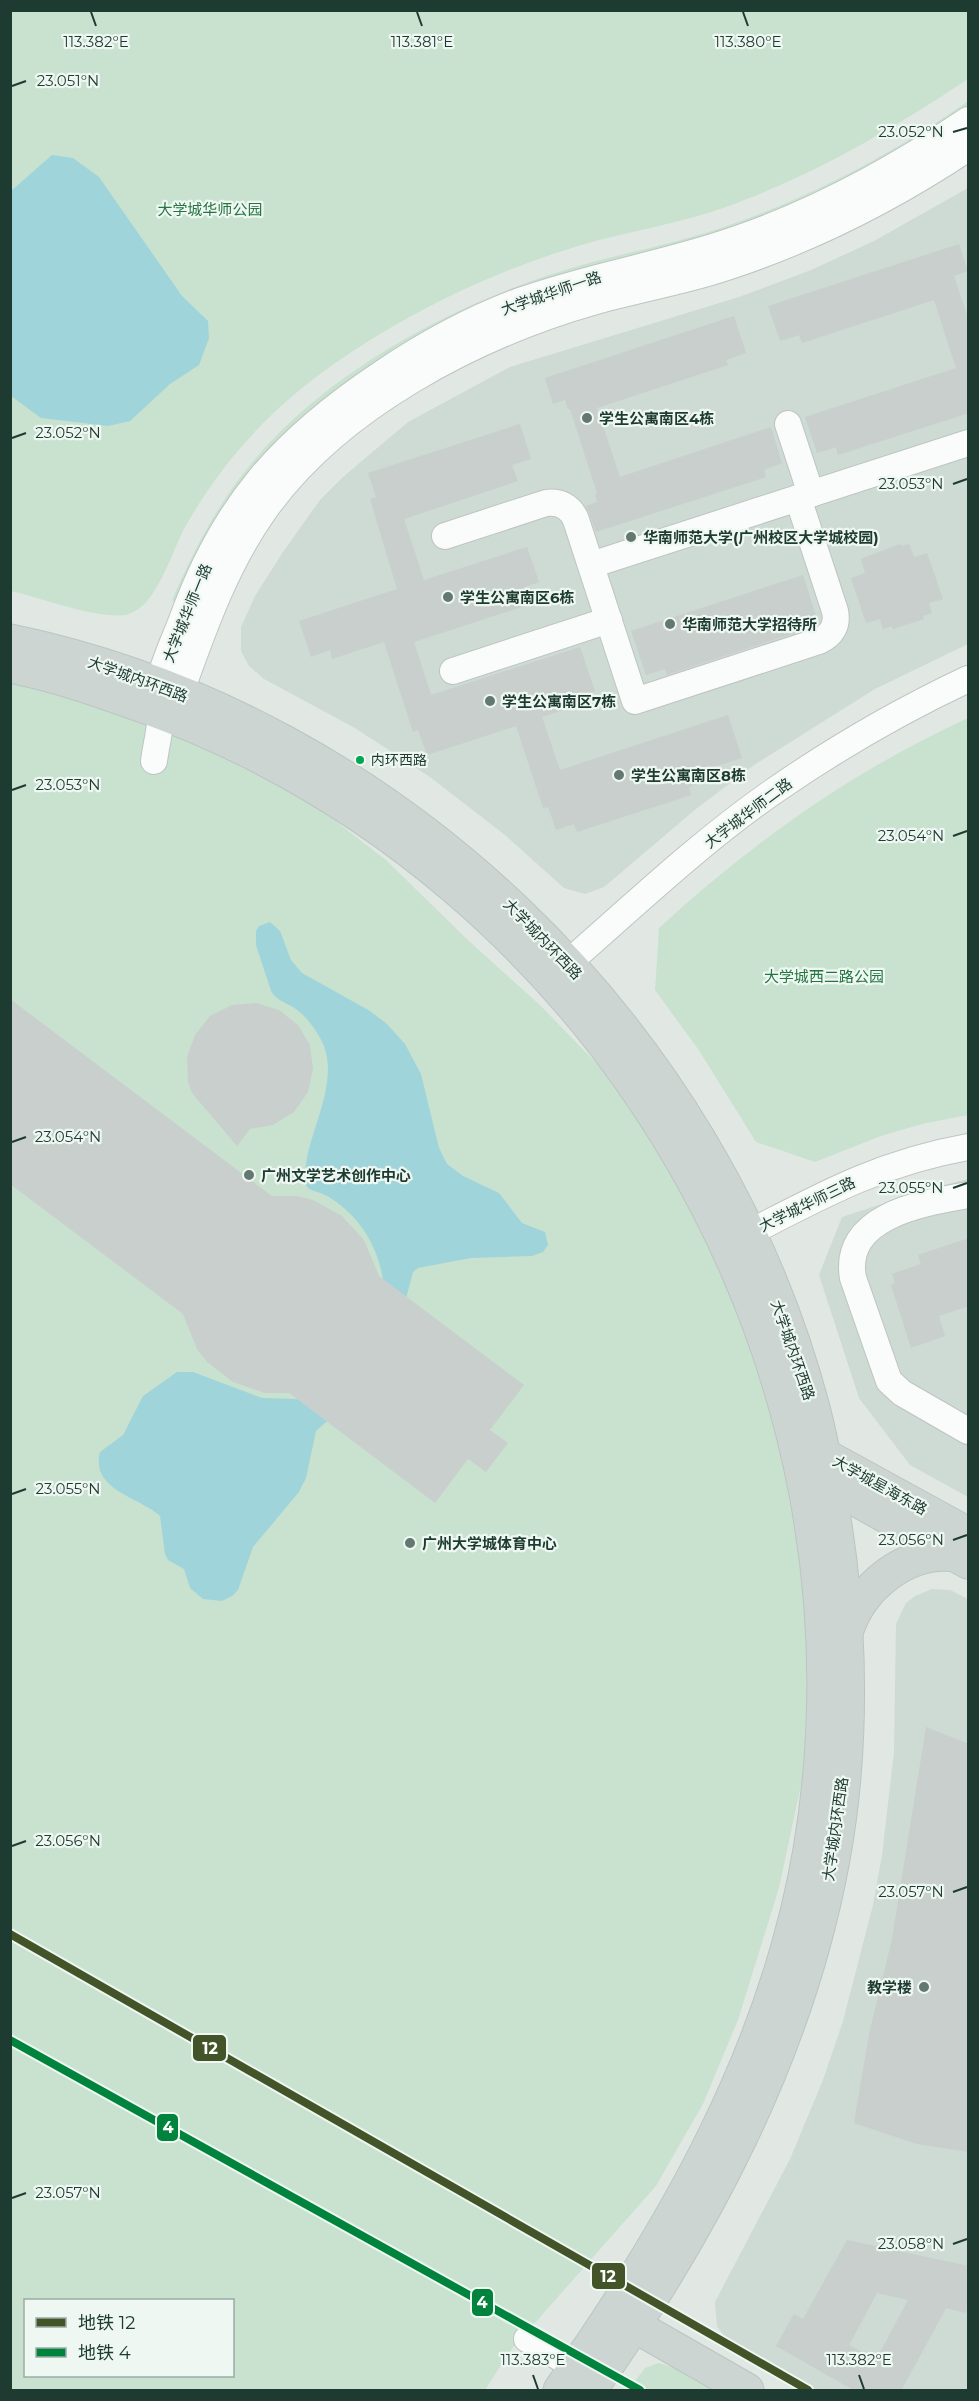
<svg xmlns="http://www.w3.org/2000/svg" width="979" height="2401" font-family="Montserrat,'Noto Sans SC',sans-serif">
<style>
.built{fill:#cedad4}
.green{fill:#c9e2cf;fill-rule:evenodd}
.water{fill:#9ed4da}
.building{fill:#c8cfcc;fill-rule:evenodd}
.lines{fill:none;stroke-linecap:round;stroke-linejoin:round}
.minor-casing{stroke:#bec5c1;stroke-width:28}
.major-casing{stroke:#bbc5c1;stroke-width:35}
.minor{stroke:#fafcfb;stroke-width:26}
.major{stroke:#ccd5d2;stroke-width:33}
.metro-1-casing{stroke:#eef7f2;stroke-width:12}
.metro-2-casing{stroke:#eef7f2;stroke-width:12}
.metro-1{stroke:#435428;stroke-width:8}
.metro-2{stroke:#00843d;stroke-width:8}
.ticks{fill:none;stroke:#1e3b32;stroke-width:2}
.poi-dot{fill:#627870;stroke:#eef7f2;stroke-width:2}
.bus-dot{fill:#00a651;stroke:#eef7f2;stroke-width:2}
.labels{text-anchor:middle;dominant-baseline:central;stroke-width:4.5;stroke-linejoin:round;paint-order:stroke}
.bus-label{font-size:14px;fill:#1e3b32;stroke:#eef7f2;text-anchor:start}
.park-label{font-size:15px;fill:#267541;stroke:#eef7f2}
.street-label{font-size:15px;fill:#1e3b32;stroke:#eef7f2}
.poi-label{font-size:15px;font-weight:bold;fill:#1e3b32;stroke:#eef7f2;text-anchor:start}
.ticks-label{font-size:15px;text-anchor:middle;fill:#1e3b32;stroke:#eef7f2;stroke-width:4.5;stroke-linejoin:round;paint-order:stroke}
.line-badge{stroke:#eef7f2;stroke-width:2}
.badge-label{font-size:16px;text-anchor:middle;font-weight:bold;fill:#fff}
</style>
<rect width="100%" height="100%" fill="#e1e8e4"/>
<!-- built -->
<g class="built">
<polygon points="968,188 968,644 875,689 754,765 696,809 604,887 585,894 564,888 505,835 430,777 355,728 264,679 249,666 241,651 241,627 255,596 283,552 320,500 343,477 408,422 510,367 739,297 811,270 874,241"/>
<polygon points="968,1179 968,1497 910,1465 859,1398 819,1275 842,1217 924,1190"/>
<polygon points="932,1589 950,1590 968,1599 968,2390 808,2390 730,2345 717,2326 715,2302 790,2159 823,2080 843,2021 873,1905 882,1855 894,1752 896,1624 906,1603 915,1596"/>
</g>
<!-- green -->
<g class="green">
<path d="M11 11H968V79C893 129 814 175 729 206 680 224 628 231 578 246 490 273 410 311 334 364 272 407 221 462 184 529 171 554 157 605 129 614 105 622 38 597 11 591Z"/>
<path d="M968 101V106L862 170 769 214 683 243 552 278 405 343 306 413 253 466 219 514 176 602 172 600C193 552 216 506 250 465 322 376 444 309 552 274 612 254 676 245 735 223 817 194 897 151 968 101Z"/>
<path d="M10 673 109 690 298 792 386 860 469 941 541 1006 628 1096 727 1259 819 1589 810 1743 779 1888 738 2020 703 2104 656 2186 511 2350 485 2390H11ZM26 2300H232V2376H26Z"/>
<path d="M968 718V1115L922 1124 881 1136 815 1162 756 1142 698 1049 655 990 659 928C751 843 854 770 968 718Z"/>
<polygon points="659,2363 675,2368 715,2390 628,2390 645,2368"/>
</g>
<!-- water -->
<g class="water">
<polygon points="52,155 73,158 99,177 182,296 208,321 209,338 199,365 170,384 130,421 108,426 41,418 11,396 11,191"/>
<path d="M270 922 280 931 291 960 302 973 370 1011 387 1024 405 1044 421 1074 439 1148 447 1164 463 1176 499 1193 522 1223 545 1232 548 1245 543 1252 532 1256 471 1258 418 1268 413 1272 405 1302 343 1407 316 1431 306 1478 299 1492 253 1547 238 1590 232 1596 222 1601 203 1599 190 1588 184 1569 168 1560 165 1554 160 1516C139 1497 90 1490 100 1452L123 1435 143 1396 177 1372H193L262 1398 298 1399 383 1280C378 1245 357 1212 325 1195 320 1192 308 1191 306 1185 303 1177 306 1166 307 1158 314 1123 337 1081 324 1046 318 1032 306 1015 293 1007 284 1002 276 1000 271 991L256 945V931L259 926Z"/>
</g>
<!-- building -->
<g class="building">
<polygon points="959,244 968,271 954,276 969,321 969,413 838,455 836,447 817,453 805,417 956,368 934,300 802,343 799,335 780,341 768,306"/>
<polygon points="734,316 746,353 726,360 728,365 597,408 620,477 771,427 782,463 764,470 766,477 596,532 586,506 597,502 595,494 597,493 570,409 568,409 565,400 553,404 545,378"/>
<polygon points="520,424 531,459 512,465 518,481 404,519 424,580 527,547 539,582 520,589 525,606 414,642 431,695 580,647 595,691 576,697 578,705 542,717 560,770 728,715 742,758 705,770 708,780 689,787 691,795 577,832 574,824 556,830 548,807 543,808 516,726 427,755 418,730 413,732 384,642 332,659 330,650 311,657 299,621 397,589 370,499 376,497 368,473"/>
<polygon points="900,544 901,546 909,544 914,557 927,553 943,599 929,603 932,613 923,616 924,619 893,629 892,626 883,629 880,619 866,623 851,578 865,573 861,559"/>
<polygon points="803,575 817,619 798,625 800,631 667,675 665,669 646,675 631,631"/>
<polygon points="10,999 272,1196 297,1196 313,1200 342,1216 364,1240 379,1276 524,1385 490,1430 508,1443 486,1472 468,1459 435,1503 289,1393 265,1393 233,1382 207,1362 197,1349 183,1314 10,1184"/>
<polygon points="256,1003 279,1010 298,1025 310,1045 313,1069 308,1092 294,1112 273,1125 250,1129 237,1146 192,1093 188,1082 187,1057 195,1035 210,1016 232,1005"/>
<polygon points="969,1238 969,1306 939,1316 945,1336 911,1348 891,1285 895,1283 892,1274 921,1264 918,1255"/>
<polygon points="926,1727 969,1744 969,2152 917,2144 854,2123 869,2034 892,1939"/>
<path d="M847 2240 969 2266 966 2313 946 2308 901 2391H855L776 2346 794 2314 803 2319ZM877 2293 908 2300 876 2360 849 2345Z"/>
</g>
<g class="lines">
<defs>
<g id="minor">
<polyline points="788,424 811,494"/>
<path d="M445 536 546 503C560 501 571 507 576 520L635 701 819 641C832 635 838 625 835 611L798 498"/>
<polyline points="591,565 968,443"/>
<polyline points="453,671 609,620"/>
<path d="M167 706 180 694C203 630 225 566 264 511 337 407 476 335 596 301 638 289 682 282 724 268 810 240 893 198 968 148"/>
<path d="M154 761C156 745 161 728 161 711 161 702 158 692 159 684 163 663 174 641 182 620 223 506 282 440 381 374 424 345 471 319 520 301 592 275 668 264 740 238 820 210 898 167 968 120"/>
<path d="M553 976C625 914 696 845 774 791 836 748 900 711 968 679"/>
<path d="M968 1195C924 1203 842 1215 853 1278L889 1381 902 1393 968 1431"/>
<path d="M749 1233C824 1194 883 1162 968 1147"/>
<polyline points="527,2339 592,2376"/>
</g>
<g id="major">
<path d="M10 641C394 721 713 1030 813 1408 826 1457 833 1510 840 1561 851 1659 851 1761 833 1859 797 2055 703 2230 590 2390"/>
<path d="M10 666C57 675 101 691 146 707 608 876 891 1365 810 1850 776 2050 675 2227 560 2390"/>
<polyline points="822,1454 968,1534"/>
<polyline points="816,1477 968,1562"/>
<path d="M846 1633C860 1586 907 1549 956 1555"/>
<polyline points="616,2315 747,2390"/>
</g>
</defs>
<!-- minor casing -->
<use href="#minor" class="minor-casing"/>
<!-- major casing -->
<use href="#major" class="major-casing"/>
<!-- minor -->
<use href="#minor" class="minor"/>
<!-- major -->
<use href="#major" class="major"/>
<defs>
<polyline id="metro-1" points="10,1934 808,2390"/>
<polyline id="metro-2" points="10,2040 640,2390"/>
</defs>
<!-- metro-1 casing -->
<use href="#metro-1" class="metro-1-casing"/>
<!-- metro-2 casing -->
<use href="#metro-2" class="metro-2-casing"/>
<!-- metro-1 -->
<use href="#metro-1" class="metro-1"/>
<!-- metro-2 -->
<use href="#metro-2" class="metro-2"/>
</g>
<!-- ticks -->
<path class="ticks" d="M91 12 96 26M417 12 422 26M743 12 748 26M12 86 26 81M953 132 967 128M12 438 26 433M953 484 967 479M12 790 26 785M953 836 967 831M12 1142 26 1137M953 1188 967 1183M12 1494 26 1489M953 1540 967 1535M12 1846 26 1841M953 1892 967 1887M12 2198 26 2193M953 2244 967 2239M533 2375 538 2389M859 2375 864 2389"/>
<!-- markers -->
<g class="poi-dot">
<circle cx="587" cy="418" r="6"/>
<circle cx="631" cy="537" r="6"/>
<circle cx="448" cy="597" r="6"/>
<circle cx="670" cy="624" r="6"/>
<circle cx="490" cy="701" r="6"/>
<circle cx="619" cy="775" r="6"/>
<circle cx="249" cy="1175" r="6"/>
<circle cx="410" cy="1543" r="6"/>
<circle cx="924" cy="1987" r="6"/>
</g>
<circle class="bus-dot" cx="360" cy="760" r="5"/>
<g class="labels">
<!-- bus labels -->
<g class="bus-label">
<text x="371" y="760">内环西路</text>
</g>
<!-- park labels -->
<g class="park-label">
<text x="210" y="209">大学城华师公园</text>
<text x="824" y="976">大学城西二路公园</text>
</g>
<!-- street labels -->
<g class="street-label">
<text transform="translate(551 293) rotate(-19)">大学城华师一路</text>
<text transform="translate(187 613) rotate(-68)">大学城华师一路</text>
<text transform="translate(138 679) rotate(20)">大学城内环西路</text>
<text transform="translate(748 813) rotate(-37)">大学城华师二路</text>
<text transform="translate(543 939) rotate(46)">大学城内环西路</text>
<text transform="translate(807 1204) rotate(-26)">大学城华师三路</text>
<text transform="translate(793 1350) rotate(71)">大学城内环西路</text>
<text transform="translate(880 1485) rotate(29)">大学城星海东路</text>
<text transform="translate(835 1829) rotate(-82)">大学城内环西路</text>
</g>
<!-- poi labels -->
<g class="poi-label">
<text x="599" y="418">学生公寓南区4栋</text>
<text x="643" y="537">华南师范大学(广州校区大学城校园)</text>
<text x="460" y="597">学生公寓南区6栋</text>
<text x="682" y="624">华南师范大学招待所</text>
<text x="502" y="701">学生公寓南区7栋</text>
<text x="631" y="775">学生公寓南区8栋</text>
<text x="261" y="1175">广州文学艺术创作中心</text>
<text x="422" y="1543">广州大学城体育中心</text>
<text x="912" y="1987" text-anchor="end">教学楼</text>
</g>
</g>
<g class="ticks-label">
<text x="96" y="47">113.382°E</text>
<text x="422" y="47">113.381°E</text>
<text x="748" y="47">113.380°E</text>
<text x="68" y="86">23.051°N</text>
<text x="911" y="137">23.052°N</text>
<text x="68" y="438">23.052°N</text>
<text x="911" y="489">23.053°N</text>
<text x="68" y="790">23.053°N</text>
<text x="911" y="841">23.054°N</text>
<text x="68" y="1142">23.054°N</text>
<text x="911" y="1193">23.055°N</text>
<text x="68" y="1494">23.055°N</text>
<text x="911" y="1545">23.056°N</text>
<text x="68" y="1846">23.056°N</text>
<text x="911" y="1897">23.057°N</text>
<text x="68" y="2198">23.057°N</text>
<text x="911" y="2249">23.058°N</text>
<text x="533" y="2365">113.383°E</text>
<text x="859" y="2365">113.382°E</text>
</g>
<g class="line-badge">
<rect x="192" y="2034" width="35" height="28" rx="6" fill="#435428"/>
<rect x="156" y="2113" width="23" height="29" rx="6" fill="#00843d"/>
<rect x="591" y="2262" width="35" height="28" rx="6" fill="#435428"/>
<rect x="471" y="2288" width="23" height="29" rx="6" fill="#00843d"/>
</g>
<g class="badge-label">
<text x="210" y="2054">12</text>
<text x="168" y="2133">4</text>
<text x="608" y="2282">12</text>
<text x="482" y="2308">4</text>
</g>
<!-- border -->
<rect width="979" height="2401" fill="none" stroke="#1e3b32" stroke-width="24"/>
<!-- legend -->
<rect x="24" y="2299" width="210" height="78" fill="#eef7f2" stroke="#9baca5" stroke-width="1.5"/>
<rect x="36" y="2318" width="30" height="9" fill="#435428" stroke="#9baca5" stroke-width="1.5"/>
<text x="78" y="2329" font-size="18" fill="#1e3b32">地铁 12</text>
<rect x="36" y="2348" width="30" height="9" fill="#00843d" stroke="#9baca5" stroke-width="1.5"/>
<text x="78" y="2359" font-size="18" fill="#1e3b32">地铁 4</text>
</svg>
